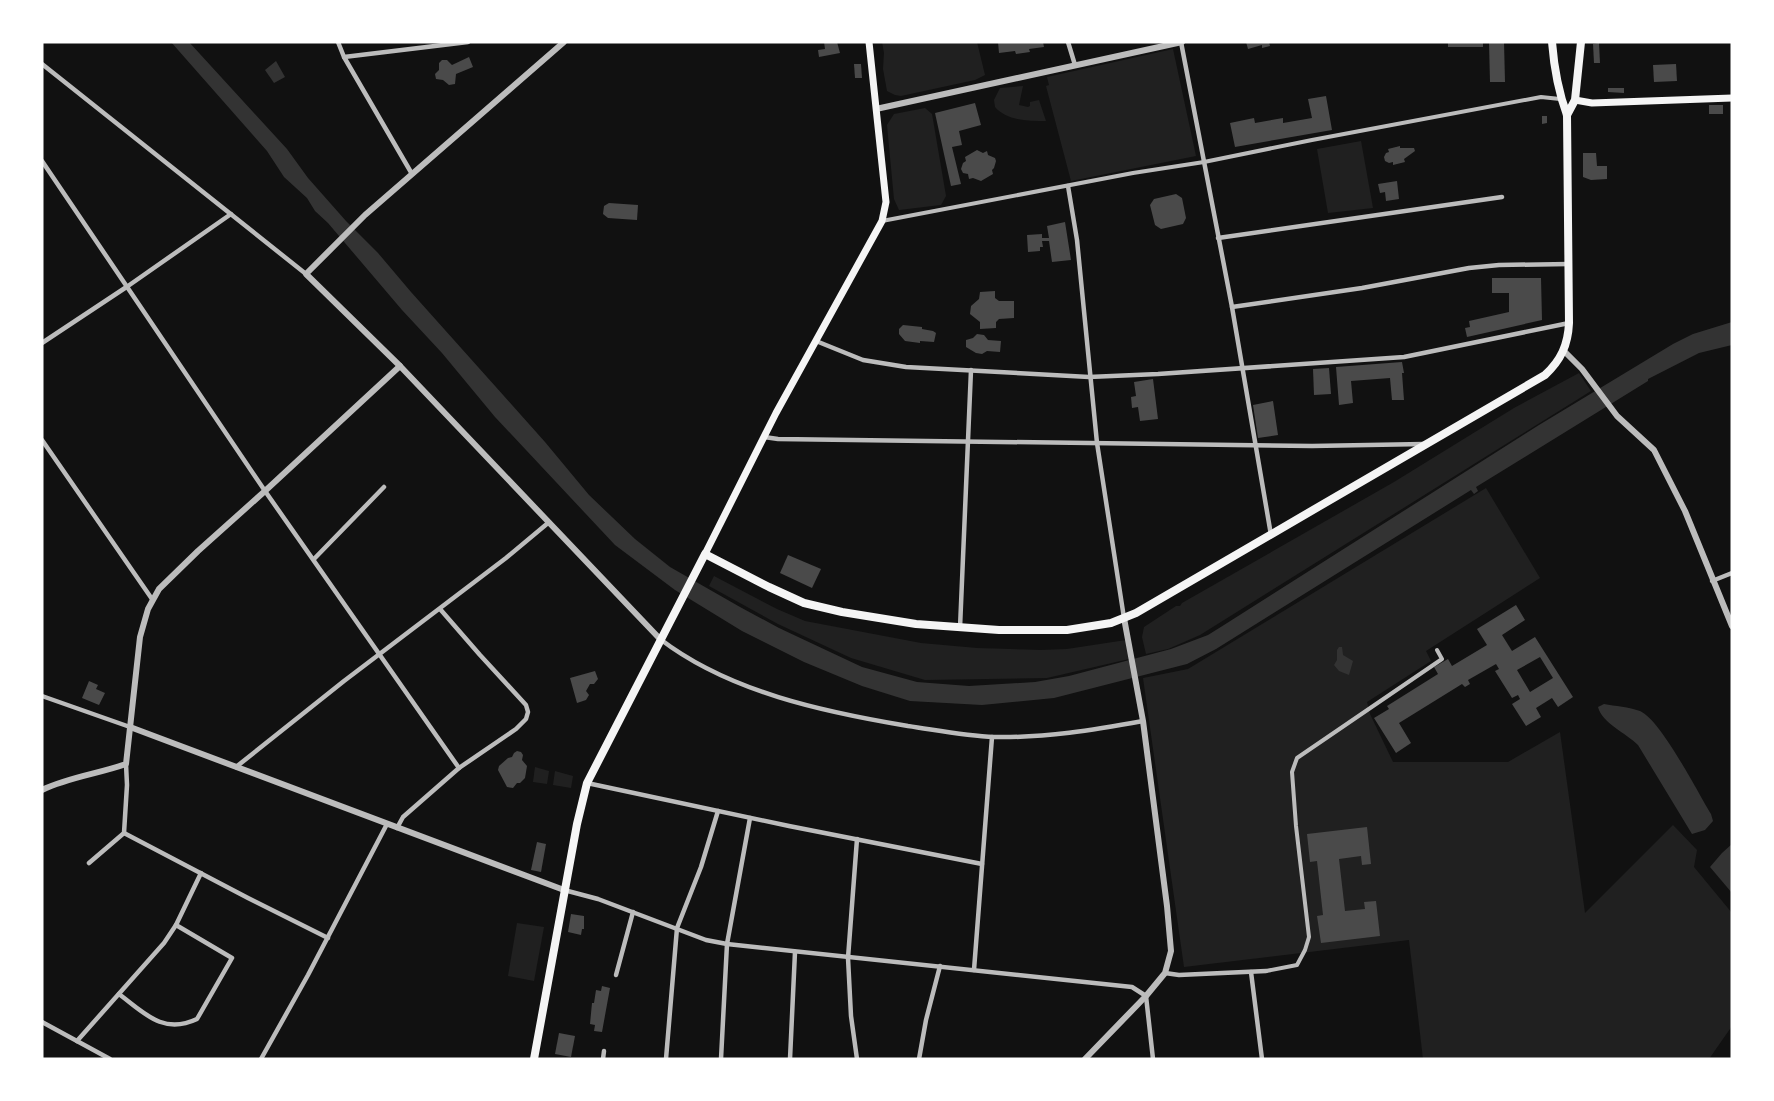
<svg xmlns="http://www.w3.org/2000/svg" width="1774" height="1101" font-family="Arial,sans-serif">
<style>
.green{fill:#202020}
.water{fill:#333}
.building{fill:#4a4a4a;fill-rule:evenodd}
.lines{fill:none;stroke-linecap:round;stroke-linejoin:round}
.pedestrian{stroke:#bcbcbc;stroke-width:4}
.minor{stroke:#bcbcbc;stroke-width:4.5}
.tertiary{stroke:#bcbcbc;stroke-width:6}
.secondary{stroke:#f5f5f5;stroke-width:7}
.primary{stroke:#f5f5f5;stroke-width:8}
</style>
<rect width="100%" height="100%" fill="#111"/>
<!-- green -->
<g class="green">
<polygon points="882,42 977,42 985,75 975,80 901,96 895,95 887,91 883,69 884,53"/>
<polygon points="1173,49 1196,156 1071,181 1046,86 1049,85 1047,77"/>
<path d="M1023 86 1019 105 1028 107 1030 106V102L1039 100 1046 121C1029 121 1007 121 995 107L994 100 1000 88Z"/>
<polygon points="925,108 932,114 946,196 941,205 899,210 894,199 887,125 894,114"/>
<polygon points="1361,141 1373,208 1328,213 1317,149"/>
<polygon points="1579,373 1591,391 1200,635 1168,649 1146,654 1142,637 1144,627 1176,606 1180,606 1182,603 1394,482 1514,408"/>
<polygon points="1486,488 1540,578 1426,651 1431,661 1367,702 1370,714 1393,762 1508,762 1560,732 1585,913 1673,825 1697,850 1694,867 1732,913 1732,1026 1709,1059 1423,1059 1409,940 1184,967 1143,678 1188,669"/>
<polygon points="714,576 777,609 805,621 921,643 977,648 1041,650 1067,649 1126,640 1129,659 1047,678 925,680 851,658 778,624 709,586"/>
<polygon points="535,767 549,771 547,784 533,782"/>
<polygon points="555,771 573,776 571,788 553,785"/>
<polygon points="517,923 544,927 534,981 508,976"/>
</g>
<!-- water -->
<g class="water">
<polygon points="171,42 189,42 287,149 308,178 346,221 378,253 411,292 545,442 589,495 635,539 670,567 740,607 779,628 862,667 917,682 969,686 1035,682 1069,676 1171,649 1208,635 1224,625 1539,425 1673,344 1693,334 1732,322 1732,345 1699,353 1648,379 1648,381 1476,487 1478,491 1474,494 1471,490 1216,649 1187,664 1054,698 982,705 910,701 862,686 804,662 742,631 675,590 615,545 495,417 442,353 402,310 328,223 315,211 307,198 284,177 267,151"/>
<polygon points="276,61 285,77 274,83 265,70"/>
<polygon points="1339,647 1342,647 1343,655 1353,661 1349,675 1339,671 1334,665 1337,660 1337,650"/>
<path d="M1604 704C1615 706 1629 707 1640 711 1661 720 1698 793 1711 814L1713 821 1705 830 1692 834 1638 745C1626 733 1602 723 1598 707Z"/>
<polygon points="1732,844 1732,893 1710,867 1722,853"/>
</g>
<!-- building -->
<g class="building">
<polygon points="824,42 837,42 840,53 819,57 818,50 825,49"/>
<polygon points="998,42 1043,42 1044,47 1029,49 1030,52 1016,54 1015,51 999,53"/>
<polygon points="1246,42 1269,42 1270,46 1262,48 1262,45 1248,49"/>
<rect x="1448" y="42" width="35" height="5"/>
<polygon points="1489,42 1504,42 1505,82 1490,82"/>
<polygon points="1599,43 1600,63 1594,63 1593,44"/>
<polygon points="469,57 473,67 456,74 455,84 449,85 443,80 436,79 435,74 439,70 439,63 442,60 447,60 452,65"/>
<polygon points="854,64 861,64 862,78 855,78"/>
<polygon points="1676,64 1677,81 1654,82 1653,65"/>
<polygon points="1608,88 1624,88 1624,93 1608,92"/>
<polygon points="1326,96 1332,130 1235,147 1230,123 1254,118 1255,123 1283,118 1283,123 1312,118 1308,99"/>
<polygon points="975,103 981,125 959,131 962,145 952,147 961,184 951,186 935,113"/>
<rect x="1709" y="105" width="14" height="9"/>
<polygon points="1542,116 1547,116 1547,123 1542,124"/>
<polygon points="1400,146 1400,148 1414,148 1415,151 1404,159 1405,162 1393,165 1393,162 1389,163 1385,161 1384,157 1386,153 1389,152 1388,149"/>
<polygon points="977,150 983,153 987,151 988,155 995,158 996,161 994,168 992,170 993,174 981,181 973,178 969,179 968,174 963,173 961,169 963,163 966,161 965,157"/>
<polygon points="1583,153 1596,153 1597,166 1607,166 1607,179 1591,180 1583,177"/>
<polygon points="1397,181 1399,199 1386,201 1385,192 1380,193 1378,184"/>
<polygon points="1176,194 1182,198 1186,218 1183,224 1161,229 1155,225 1150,205 1154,199"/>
<polygon points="609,203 638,205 637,220 608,218 603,214 604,206"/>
<polygon points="1065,222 1071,260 1052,262 1049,241 1042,241 1043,247 1040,247 1040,251 1028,252 1027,235 1042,234 1042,238 1049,238 1047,226"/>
<polygon points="1492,278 1541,278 1542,320 1467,337 1465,328 1470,327 1469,321 1509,312 1509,293 1492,293"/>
<polygon points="995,291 995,298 999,301 1014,301 1014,318 999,319 996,322 996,328 980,329 980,322 970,314 971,306 979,299 980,292"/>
<polygon points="903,325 922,327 922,329 933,331 936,333 934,342 920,341 920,343 905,341 899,334 899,329"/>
<polygon points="977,334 984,335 988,340 1001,341 1000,352 987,351 982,354 976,353 966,347 966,340 973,338"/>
<polygon points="1402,362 1404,373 1402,373 1404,400 1392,400 1390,378 1351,381 1353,403 1339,405 1336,367"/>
<polygon points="1329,368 1331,394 1314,395 1313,369"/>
<polygon points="1153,379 1158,419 1140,421 1138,407 1132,408 1131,397 1136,396 1134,382"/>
<polygon points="1273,401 1278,435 1258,438 1253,405"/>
<polygon points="788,555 821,569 812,588 780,573"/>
<path d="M1516 605 1525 620 1502 635 1512 651 1535 637 1573 697 1558 707 1552 698 1536 708 1541 717 1526 726 1512 704 1520 699 1518 695 1512 698 1495 671 1499 669 1496 664 1468 680 1470 684 1465 687 1462 684 1399 723 1411 743 1396 753 1374 718 1389 709 1387 706 1438 674 1434 667 1448 659 1452 666 1487 645 1477 629ZM1540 657 1553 678 1530 692 1517 670Z"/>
<polygon points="595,671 598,679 594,684 590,684 586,691 589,695 586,700 577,703 570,678"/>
<polygon points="89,681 98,685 96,689 105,693 99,705 82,698"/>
<polygon points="517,751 521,752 523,755 522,760 527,766 525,778 520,783 517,783 513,788 507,787 498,770 499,766 508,758 512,757 514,753"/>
<polygon points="1367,827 1371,864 1362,865 1361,856 1339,859 1345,911 1365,909 1364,902 1376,901 1380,936 1321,943 1317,916 1323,915 1317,861 1310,862 1307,834"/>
<polygon points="537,842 546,844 541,872 531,870"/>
<polygon points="571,914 584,916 584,929 582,929 581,935 568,932"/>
<polygon points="602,986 610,988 602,1032 594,1031 595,1025 590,1024 592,1003 594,1003 596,990 601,991"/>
<polygon points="559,1033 575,1036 571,1057 555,1054"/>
</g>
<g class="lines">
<!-- pedestrian -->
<g class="pedestrian">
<polyline points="882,221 1133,173 1204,162 1312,140 1541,97 1560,99"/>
<polyline points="1266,971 1297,965 1305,950 1309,937 1296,826 1292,772 1297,758 1442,659 1437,650"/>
</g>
<!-- minor -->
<g class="minor">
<polyline points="338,42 344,57 412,174"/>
<polyline points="1068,42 1075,65"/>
<polyline points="1181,42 1232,307 1271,535"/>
<polyline points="344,57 468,42"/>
<polyline points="42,64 306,274"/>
<polyline points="42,161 265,491 459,768"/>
<polyline points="1068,186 1077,240 1097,443 1124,618"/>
<polyline points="1218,238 1502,197"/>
<polyline points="1232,307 1362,288 1469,268 1499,265 1569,264"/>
<polyline points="816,341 863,360 906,367 1089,377 1158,374 1404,357 1569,323"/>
<polyline points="42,343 128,286 231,214"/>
<polyline points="764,437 778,439 1312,446 1424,444"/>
<polyline points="42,440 152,599"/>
<polyline points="314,559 384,487"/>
<polyline points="1712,581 1732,573"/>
<polyline points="960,628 971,370"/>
<path d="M660 639C729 692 824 712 908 726 936 730 965 736 994 737 1045 738 1094 730 1143 721"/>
<polyline points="42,696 130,727"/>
<polyline points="236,767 344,681 506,558 548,523"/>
<polyline points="587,783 789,826 982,864"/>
<polyline points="397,828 403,817 459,768 516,729 526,719 528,712 526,705 480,655 440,609"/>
<polyline points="124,833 248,898 328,938"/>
<polyline points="857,839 848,958 851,1016 857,1059"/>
<polyline points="89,863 124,833 127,785 126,764"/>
<polyline points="564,890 598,899 706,940 727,944 1132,987 1146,996 1153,1059"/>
<polyline points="974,970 992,737"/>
<polyline points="1251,972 1262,1059"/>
<polyline points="1165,973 1179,975 1266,971"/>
<polyline points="616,975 633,912"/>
<path d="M119 994C144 1013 163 1035 197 1019L232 958 176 925"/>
<polyline points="42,1022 110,1059"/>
<polyline points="77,1041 164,943 176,925 201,873"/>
<polyline points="261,1059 308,975 387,824"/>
<polyline points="603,1059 604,1051"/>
<polyline points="666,1059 677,928 701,867 718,811"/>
<polyline points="721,1059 727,944 750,818"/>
<polyline points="790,1059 795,952"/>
<polyline points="919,1059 926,1020 940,966"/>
</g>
<!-- tertiary -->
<g class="tertiary">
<polyline points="564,42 365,215 306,274 400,366 660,639"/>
<polyline points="876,109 1182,42"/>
<polyline points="1564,351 1582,369 1617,416 1654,450 1685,511 1732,626"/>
<polyline points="130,727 564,890"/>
<path d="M42 790C69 777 98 774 126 764L140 637 148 609 159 589 198 551 265 491 400 366"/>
<polyline points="1085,1059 1146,996 1165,973 1171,951 1167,906 1143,721 1124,618"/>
</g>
<!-- secondary -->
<g class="secondary">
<polyline points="1575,100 1592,103 1732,98"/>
<polyline points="705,554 776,413 882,221 886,202 869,42"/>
</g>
<!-- primary -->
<g class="primary">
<polyline points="1567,115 1575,100 1581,42"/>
<path d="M534 1059 577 824 587 783 705 554 769 587 804 603 842 612 916 624 999 630H1067L1111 623 1136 613 1545 375C1561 360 1568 345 1569 323L1567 115C1558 91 1554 67 1552 42"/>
</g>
</g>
<!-- border -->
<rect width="1774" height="1101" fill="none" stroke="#ffffff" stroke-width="87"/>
</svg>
